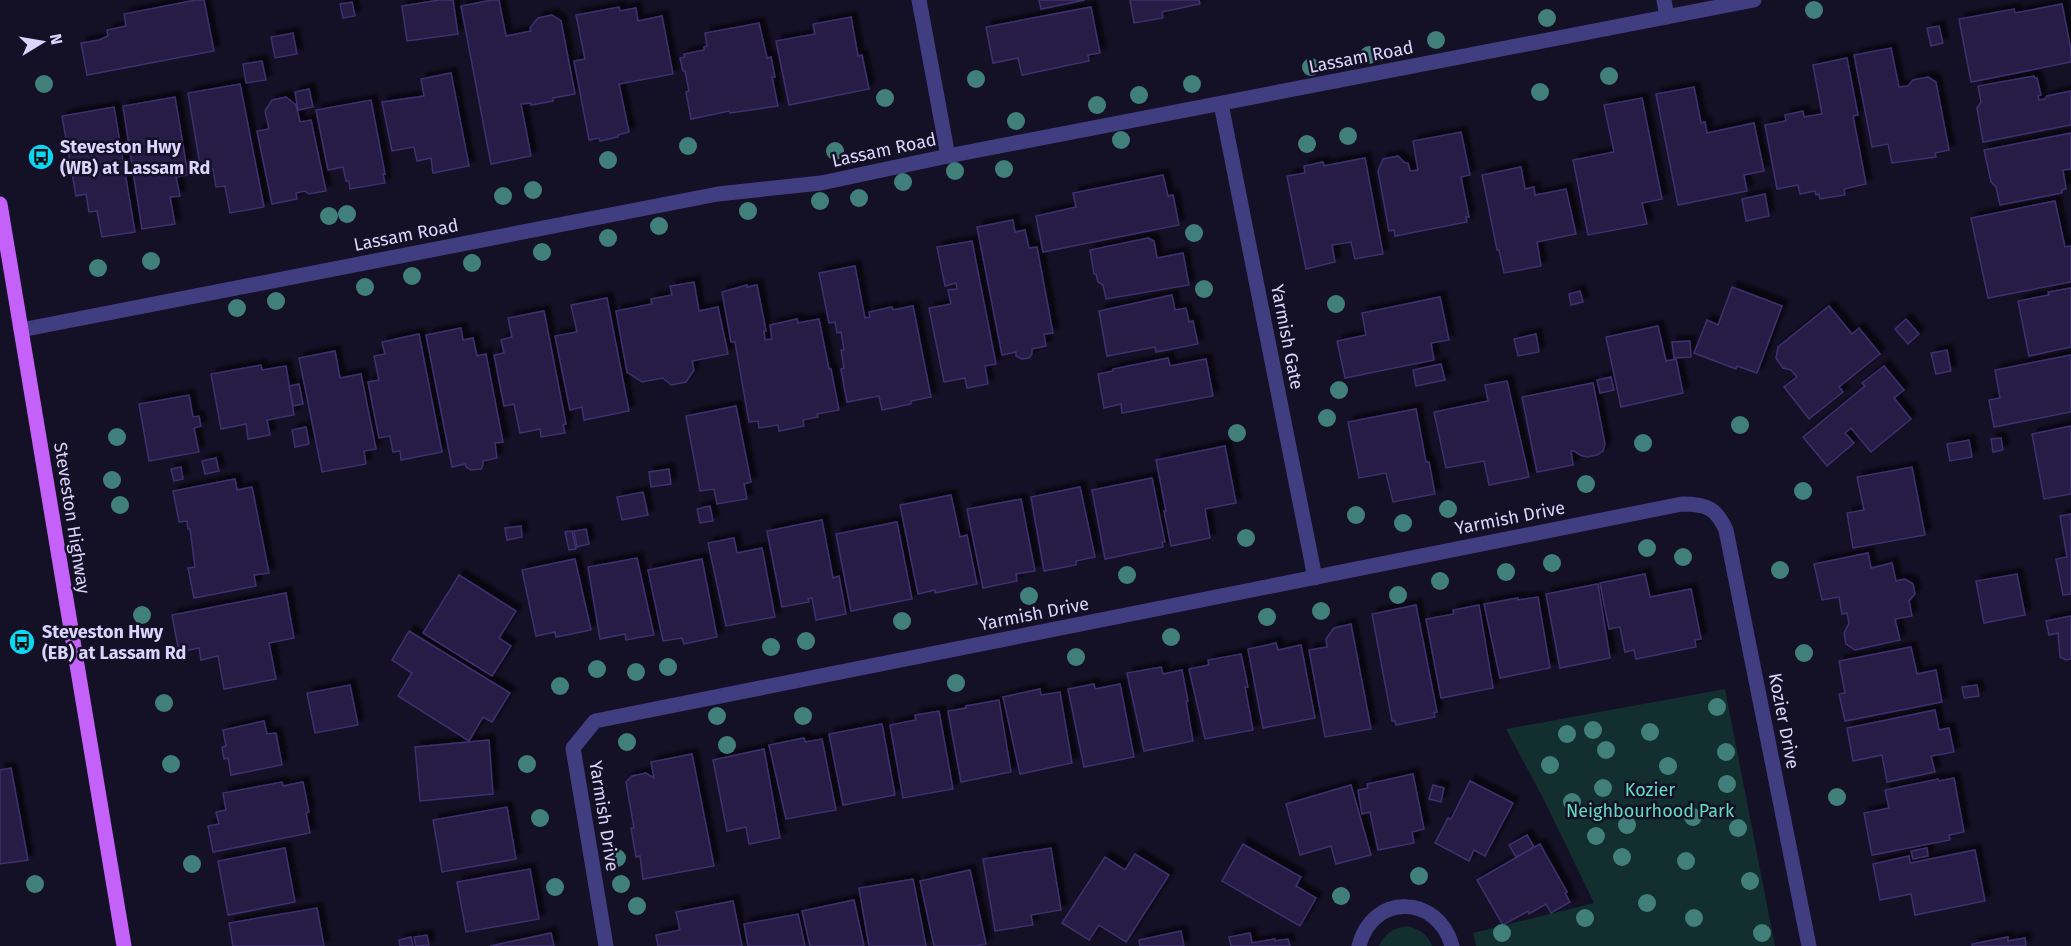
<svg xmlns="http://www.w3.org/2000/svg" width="2071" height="946" viewBox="0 0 2071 946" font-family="'Fira Sans',sans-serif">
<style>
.green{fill:#132e2e}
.building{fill:#261d45;stroke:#3e306f;stroke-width:1.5;filter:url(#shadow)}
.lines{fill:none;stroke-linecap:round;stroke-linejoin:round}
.minor{stroke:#413d81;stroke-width:15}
.major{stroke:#c361f8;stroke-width:15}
.tree{fill:#407f7a}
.labels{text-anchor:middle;stroke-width:5;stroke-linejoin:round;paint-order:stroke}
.street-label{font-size:18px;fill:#dbd5fd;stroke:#141025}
.poi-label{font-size:18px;font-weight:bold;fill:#dbd5fd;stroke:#141025;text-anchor:start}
.park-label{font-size:18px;fill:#64dac0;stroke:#141025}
</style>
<defs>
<filter id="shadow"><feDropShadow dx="5.5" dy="-5.5" stdDeviation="1.5" flood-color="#0009"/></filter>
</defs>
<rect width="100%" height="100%" fill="#141025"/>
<g class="green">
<polygon points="1725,689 1775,946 1476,946 1473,933 1594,903 1543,798 1506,729"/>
<path d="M1407,926c12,3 21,8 25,20h-53c6,-13 14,-18 28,-20z"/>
</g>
<g class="building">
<polygon points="196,0 204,0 214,51 87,75 81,43 99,40 108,36 107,30 126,26 124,14"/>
<polygon points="439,0 453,0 458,34 407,41 402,6"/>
<polygon points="492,0 499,0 506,36 531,31 530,28 538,18 552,15 561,21 575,94 553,98 553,101 531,105 531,103 521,104 531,156 491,164 461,6"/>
<polygon points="1039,0 1085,0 1041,9"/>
<polygon points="1130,0 1199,0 1200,4 1162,12 1163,18 1134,23"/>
<polygon points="352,2 355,16 343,18 340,4"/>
<polygon points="2062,4 2071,50 2071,62 1971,82 1959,19 2014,9 2015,13"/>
<polygon points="619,7 620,11 636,8 638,21 662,16 673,74 619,84 629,132 618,135 618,137 600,141 599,138 589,140 574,61 585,59 576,15"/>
<polygon points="1091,7 1100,53 1088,55 1089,61 1022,75 1018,58 993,63 986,27"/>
<polygon points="851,17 858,56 862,55 869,89 789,105 776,41 815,34 813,24"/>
<polygon points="759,23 767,58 771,57 775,77 772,77 778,106 730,113 729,111 691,119 686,92 689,91 685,71 683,71 680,58 685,57 684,54 704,50 704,47 707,46 705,33"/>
<polygon points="1939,26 1943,43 1931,46 1927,28"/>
<polygon points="293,33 297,54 275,58 271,37"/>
<polygon points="1891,48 1899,87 1908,86 1913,80 1928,77 1936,82 1949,150 1935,153 1936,157 1892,163 1888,144 1872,147 1854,55"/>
<polygon points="1847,58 1858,115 1853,116 1866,184 1844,189 1845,195 1820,199 1819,194 1816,195 1815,191 1800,194 1798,185 1777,189 1765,125 1786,121 1785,115 1803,111 1804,117 1822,114 1813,65"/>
<polygon points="262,61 266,80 246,83 243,64"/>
<polygon points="451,73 469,166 433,173 431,158 417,161 414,147 392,151 382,102 424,96 421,79"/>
<polygon points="2034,76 2035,78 2037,78 2041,95 2038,96 2039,100 2045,99 2047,96 2071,91 2071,125 1983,142 1977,108 1981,102 1978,86"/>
<polygon points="240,84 264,207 230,213 225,186 216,187 213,169 201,171 188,93"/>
<polygon points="1694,87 1701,123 1705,122 1707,133 1754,123 1764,171 1744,175 1747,191 1678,205 1656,94"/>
<polygon points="309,89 313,107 298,110 295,92"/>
<polygon points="175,97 188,175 176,177 180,196 170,197 175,224 142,229 123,106"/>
<polygon points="286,97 296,105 300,122 311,120 326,191 309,194 305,191 296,193 297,199 272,204 257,131 269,129 265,111 272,100"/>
<polygon points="1642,98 1662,199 1642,203 1647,224 1588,235 1573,160 1614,152 1604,105"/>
<polygon points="371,100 385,174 383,174 385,183 350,189 349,181 346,181 343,167 328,170 316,110"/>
<polygon points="114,107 135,232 102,237 97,211 89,212 86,194 76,196 62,116"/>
<polygon points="1461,132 1470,175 1461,177 1469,217 1466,217 1467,222 1395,236 1394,230 1389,231 1378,171 1383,159 1398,156 1405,163 1408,163 1410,171 1418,170 1413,141"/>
<polygon points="2071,133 2071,169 2063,170 2066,189 2062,190 2062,193 2000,205 1996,187 1991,182 1984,150"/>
<polygon points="1365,158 1383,254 1355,259 1351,242 1332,245 1335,262 1306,269 1287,176 1305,173 1304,166 1323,162 1324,166"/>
<polygon points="1521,167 1525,189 1534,187 1535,195 1566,189 1576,234 1537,242 1541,266 1504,273 1499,250 1497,250 1482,175"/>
<polygon points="1163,175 1168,196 1173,195 1179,225 1043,252 1036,216 1076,207 1073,193"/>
<polygon points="1765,194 1769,216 1746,221 1742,199"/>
<polygon points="2055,201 2065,247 2071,246 2071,282 1988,298 1971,218"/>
<polygon points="1013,220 1015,232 1025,230 1029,248 1037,247 1053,333 1044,334 1046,346 1032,349 1032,354 1029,358 1022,359 1016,356 1016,352 1002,355 977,227"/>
<polygon points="1148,238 1154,241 1157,258 1183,253 1189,285 1106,299 1103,285 1098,282 1096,274 1094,274 1090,250"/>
<polygon points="972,241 996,364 985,366 988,384 967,388 965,378 944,382 929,308 951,304 948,290 957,289 956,283 945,286 937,247"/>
<polygon points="855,266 865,318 870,317 869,312 892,307 893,310 913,306 931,397 911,401 911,404 882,410 879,396 847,402 841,369 844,368 841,350 844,350 841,332 837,333 835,322 829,323 819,273"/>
<polygon points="694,282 699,311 718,307 728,354 692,361 694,370 686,382 671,385 663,378 642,382 627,372 616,311 652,304 651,299 672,295 670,286"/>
<polygon points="747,285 747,287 757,285 766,331 764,331 765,340 772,339 770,325 797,319 798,323 819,319 829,369 831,369 839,410 817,414 818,417 803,420 804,426 779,431 778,425 759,428 758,421 749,422 735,342 731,342 722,292"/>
<polygon points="1732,287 1782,306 1757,373 1737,366 1736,369 1694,353 1707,320 1718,325"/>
<polygon points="2071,288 2071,347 2029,356 2018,301 2049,295 2048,292"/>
<polygon points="1580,291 1583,302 1571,305 1569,294"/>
<polygon points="1172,295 1175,310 1186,308 1189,322 1193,321 1198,344 1156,352 1155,347 1107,356 1099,311"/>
<polygon points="1440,297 1449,340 1431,343 1434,360 1345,378 1337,341 1366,335 1362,313"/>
<polygon points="607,298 629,411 584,420 582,407 570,410 555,336 577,332 571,305"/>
<polygon points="1829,306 1852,334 1859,328 1880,354 1839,387 1843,392 1809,419 1784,387 1797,377 1791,370 1783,368 1776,358 1778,347"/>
<polygon points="544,311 566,424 563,425 565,433 541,437 540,429 520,433 514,404 504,406 494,355 504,353 501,340 512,337 508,318"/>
<polygon points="1906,319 1919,334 1908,344 1895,329"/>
<polygon points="1658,326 1666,361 1676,359 1683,393 1621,407 1606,337"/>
<polygon points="461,328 463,340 473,338 477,356 486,354 503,442 495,443 497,458 483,461 483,465 481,469 471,470 466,467 465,464 452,467 426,335"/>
<polygon points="419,334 442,452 401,460 400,451 393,452 390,436 379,438 368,382 379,380 374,356 385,354 382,342"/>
<polygon points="1536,334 1539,352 1518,356 1514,339"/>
<polygon points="1690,341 1691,357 1674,358 1672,342"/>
<polygon points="1947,350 1951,371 1936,374 1931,353"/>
<polygon points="335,351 340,378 361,374 376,449 364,451 366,464 322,472 299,358"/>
<polygon points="2071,355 2071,412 1994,427 1989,400 2000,398 1995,370"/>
<polygon points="1168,358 1170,366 1206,359 1213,396 1122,413 1121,404 1104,408 1098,374 1113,371 1113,369"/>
<polygon points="1441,364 1445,380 1416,386 1413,370"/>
<polygon points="261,365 262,370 286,366 294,415 267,420 270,435 248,439 246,424 221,429 211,374"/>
<polygon points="1884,366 1904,390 1894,398 1911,419 1871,452 1851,428 1845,433 1854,443 1827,466 1803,437 1865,386 1862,383"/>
<polygon points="1611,377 1614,390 1600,393 1597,380"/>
<polygon points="1507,381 1529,477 1489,485 1484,461 1446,468 1434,412 1488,401 1485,385"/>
<polygon points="1593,383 1605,444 1603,451 1597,455 1587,457 1580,455 1574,451 1571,451 1573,465 1537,472 1522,397"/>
<polygon points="299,384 303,404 293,406 289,386"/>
<polygon points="189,395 193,417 199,416 201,426 194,428 199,452 149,461 139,404"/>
<polygon points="736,406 751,482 744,484 747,499 717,504 714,489 700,491 686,416"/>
<polygon points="1416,409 1426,462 1429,462 1435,494 1393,502 1386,473 1359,478 1348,422"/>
<polygon points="2071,426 2071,494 2044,499 2032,434"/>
<polygon points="306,427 309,444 295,447 292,430"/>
<polygon points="2001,438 2003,450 1993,452 1991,439"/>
<polygon points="1969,440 1972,457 1950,461 1947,444"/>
<polygon points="1225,446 1236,503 1205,509 1210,538 1171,546 1164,511 1166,511 1156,460"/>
<polygon points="216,458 219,471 205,474 202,461"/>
<polygon points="181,467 183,479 174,481 171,469"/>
<polygon points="1912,467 1925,535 1853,548 1847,513 1864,510 1857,477"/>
<polygon points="669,469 671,484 651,487 649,472"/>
<polygon points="1152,478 1165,542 1162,542 1163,547 1105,559 1092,490"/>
<polygon points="235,479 237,490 252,487 269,573 254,575 256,586 194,598 188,568 195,567 190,529 188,529 187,521 179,522 173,491"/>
<polygon points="1080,487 1095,557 1076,561 1076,565 1044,571 1031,497"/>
<polygon points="643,492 648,515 622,520 617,497"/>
<polygon points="951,495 960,537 967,535 977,584 935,593 935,590 918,594 900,505"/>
<polygon points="1021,499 1035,571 1016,574 1017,581 983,588 967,509"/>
<polygon points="710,506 713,521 700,523 697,509"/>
<polygon points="2071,514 2071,594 2063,595 2056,559 2067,557 2060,516"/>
<polygon points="822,520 833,578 839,576 846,614 816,620 812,598 808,599 809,602 782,607 767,531"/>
<polygon points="897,522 912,599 851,611 836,534"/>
<polygon points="521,526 522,537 507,540 505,528"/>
<polygon points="586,529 589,544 577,547 574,531"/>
<polygon points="572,531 576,549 569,550 565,532"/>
<polygon points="734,538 737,553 762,548 775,617 726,626 708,543"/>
<polygon points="1868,553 1871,568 1892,563 1896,581 1905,579 1913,584 1915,594 1909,601 1912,616 1895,619 1900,640 1855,650 1846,644 1844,633 1849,623 1847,613 1842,614 1839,597 1822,600 1814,564"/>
<polygon points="637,558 654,635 626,640 625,634 600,639 588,567"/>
<polygon points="575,559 591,630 556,637 555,632 536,636 522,570"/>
<polygon points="702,559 717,637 684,644 682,638 663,641 648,570"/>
<polygon points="1645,574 1650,597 1691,589 1701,639 1695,640 1696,647 1636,659 1634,650 1625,652 1620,627 1609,629 1600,583"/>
<polygon points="2017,574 2025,615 1984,623 1976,581"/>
<polygon points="459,575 516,611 499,638 511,646 492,676 423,633"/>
<polygon points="1598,584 1610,658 1560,668 1546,594"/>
<polygon points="286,593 294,638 269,643 276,679 224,689 218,656 201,660 199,648 179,652 172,615"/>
<polygon points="1538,597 1550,668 1500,678 1484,604 1518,598 1518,600"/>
<polygon points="1416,605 1437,712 1434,713 1435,717 1396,725 1395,721 1392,721 1372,614"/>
<polygon points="1479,605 1493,688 1441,698 1426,619 1454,614 1453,610"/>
<polygon points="2071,616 2071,659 2066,660 2060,657 2058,633 2049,635 2046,621"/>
<polygon points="1351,624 1371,729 1325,737 1309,650 1327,647 1326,639 1334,628"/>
<polygon points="409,631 510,693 492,722 483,717 469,741 398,696 412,673 392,660"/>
<polygon points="1276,643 1278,650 1301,645 1315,718 1263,728 1248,649"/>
<polygon points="1911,647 1917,674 1936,670 1942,702 1845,721 1839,694 1845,693 1839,661"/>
<polygon points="1241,654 1248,687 1245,687 1253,730 1205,739 1189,669 1209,665 1208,660"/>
<polygon points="1161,667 1163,674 1182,670 1188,701 1186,701 1193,741 1144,751 1127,673"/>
<polygon points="1094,684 1095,689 1120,684 1134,757 1084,767 1068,689"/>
<polygon points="350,685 358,725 315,733 307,693"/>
<polygon points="1977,685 1979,696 1964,698 1962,687"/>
<polygon points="1040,689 1041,695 1060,692 1072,763 1020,774 1003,697"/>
<polygon points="999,700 1011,772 961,782 948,711 966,708 966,706"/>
<polygon points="1935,710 1939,730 1949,728 1954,752 1931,756 1935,772 1887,782 1882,755 1853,761 1847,728"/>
<polygon points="939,711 953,789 903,798 890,725 916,720 915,715"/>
<polygon points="264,721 267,734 276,733 282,765 231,775 228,758 224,759 222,747 226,746 223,730"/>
<polygon points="882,724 895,795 843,805 829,734"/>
<polygon points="804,738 805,742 822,739 836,810 786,819 769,745"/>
<polygon points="489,740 493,794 420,801 415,747"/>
<polygon points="764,749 780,838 749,844 746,827 727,831 713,760"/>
<polygon points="692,754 714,866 643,879 640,856 636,857 631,828 634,828 626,782 632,776 646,773 654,778 651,762"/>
<polygon points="11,768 28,860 0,864 0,770"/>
<polygon points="1413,774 1424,829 1412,832 1414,843 1378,850 1370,812 1362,814 1358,790 1368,788 1367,784"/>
<polygon points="1954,778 1964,832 1949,835 1950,840 1872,855 1864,813 1889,808 1885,790 1938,779 1939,781"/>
<polygon points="1470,781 1513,803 1485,856 1474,850 1469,861 1435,843 1448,818 1451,819"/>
<polygon points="282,782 283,786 303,782 309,812 306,813 310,833 213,852 208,826 219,824 216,812 226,810 223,793"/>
<polygon points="1351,785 1371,855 1336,864 1331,846 1300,855 1286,804"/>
<polygon points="1433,785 1444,788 1441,802 1429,799"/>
<polygon points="507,807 516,859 442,872 433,820"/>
<polygon points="1527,835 1534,847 1516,857 1509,845"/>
<polygon points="1243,844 1301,877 1296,886 1316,898 1300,926 1222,881"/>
<polygon points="1540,844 1567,892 1565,893 1570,902 1551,913 1546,904 1529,914 1528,911 1503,925 1477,880"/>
<polygon points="285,848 295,902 228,915 218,861"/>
<polygon points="1051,848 1061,910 1031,915 1033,925 995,931 983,859"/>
<polygon points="1927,848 1928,856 1913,859 1911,851"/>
<polygon points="1975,850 1985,901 1915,915 1911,894 1880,900 1873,864 1909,856 1910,863"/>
<polygon points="1135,854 1169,875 1126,942 1099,925 1089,940 1062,923 1105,857 1125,870"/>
<polygon points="530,869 539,919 466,932 457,882"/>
<polygon points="970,870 986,944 976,946 934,946 920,881"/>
<polygon points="913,879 926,946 869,946 859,888"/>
<polygon points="854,900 864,946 810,946 802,911"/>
<polygon points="733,901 742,946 658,946 656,935 680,930 676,912"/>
<polygon points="317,908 324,946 233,946 229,923"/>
<polygon points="798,914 805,946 748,946 744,924"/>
<polygon points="1181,931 1184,946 1140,946 1139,940"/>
<polygon points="551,933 554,946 490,946"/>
<polygon points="1250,933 1252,943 1275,939 1275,941 1288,939 1290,946 1231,946 1229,937"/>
<polygon points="427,935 429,945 416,946 414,937"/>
<polygon points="411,937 413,946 400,946 399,940"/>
<polygon points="2008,937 2008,941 2025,938 2026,946 1972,946 1972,944"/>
</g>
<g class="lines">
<g class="minor">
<polyline points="919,0 948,156"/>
<polyline points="1664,0 1667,17"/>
<polyline points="1221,104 1315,578"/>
<polyline points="21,330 718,194 821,183 948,156 1754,0"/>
<path d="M606,946l-33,-198 22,-27 1087,-217c25,0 34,4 44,26l83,416"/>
<path d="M1359,946c13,-53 79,-52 93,0"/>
</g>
<polyline class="major" points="0,204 124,946"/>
</g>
<g class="tree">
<circle cx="1814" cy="10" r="9"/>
<circle cx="1547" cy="18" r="9"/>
<circle cx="1436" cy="40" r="9"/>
<circle cx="1369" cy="55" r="9"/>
<circle cx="1311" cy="67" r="9"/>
<circle cx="1609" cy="76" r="9"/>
<circle cx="976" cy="79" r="9"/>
<circle cx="44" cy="84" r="9"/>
<circle cx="1192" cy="84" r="9"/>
<circle cx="1540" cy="92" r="9"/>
<circle cx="1139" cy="95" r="9"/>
<circle cx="885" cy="98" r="9"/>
<circle cx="1097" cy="105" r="9"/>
<circle cx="1016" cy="121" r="9"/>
<circle cx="1348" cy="136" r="9"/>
<circle cx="1121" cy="140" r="9"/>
<circle cx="1307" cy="144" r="9"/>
<circle cx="688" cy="146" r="9"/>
<circle cx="835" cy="151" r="9"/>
<circle cx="608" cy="160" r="9"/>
<circle cx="1004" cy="169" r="9"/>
<circle cx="955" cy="171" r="9"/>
<circle cx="903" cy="182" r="9"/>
<circle cx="533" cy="190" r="9"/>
<circle cx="503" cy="196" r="9"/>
<circle cx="859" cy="198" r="9"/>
<circle cx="820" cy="201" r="9"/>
<circle cx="748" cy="211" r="9"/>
<circle cx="347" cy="214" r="9"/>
<circle cx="329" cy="216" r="9"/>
<circle cx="659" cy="226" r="9"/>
<circle cx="1194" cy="233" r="9"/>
<circle cx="608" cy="238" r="9"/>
<circle cx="542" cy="252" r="9"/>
<circle cx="151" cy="261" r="9"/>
<circle cx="472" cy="263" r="9"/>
<circle cx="98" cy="268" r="9"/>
<circle cx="412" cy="276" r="9"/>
<circle cx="365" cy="287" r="9"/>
<circle cx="1204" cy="289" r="9"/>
<circle cx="276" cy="301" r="9"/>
<circle cx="1336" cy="304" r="9"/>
<circle cx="237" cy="308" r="9"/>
<circle cx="1339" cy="390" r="9"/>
<circle cx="1327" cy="418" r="9"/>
<circle cx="1740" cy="425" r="9"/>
<circle cx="1237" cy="433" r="9"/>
<circle cx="117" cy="437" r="9"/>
<circle cx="1643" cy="443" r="9"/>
<circle cx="112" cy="480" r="9"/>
<circle cx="1586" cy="484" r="9"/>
<circle cx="1803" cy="491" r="9"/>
<circle cx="120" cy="505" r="9"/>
<circle cx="1448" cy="509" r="9"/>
<circle cx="1356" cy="515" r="9"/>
<circle cx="1403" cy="523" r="9"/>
<circle cx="1246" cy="538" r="9"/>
<circle cx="1647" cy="548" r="9"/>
<circle cx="1683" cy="557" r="9"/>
<circle cx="1552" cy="563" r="9"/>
<circle cx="1780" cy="570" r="9"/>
<circle cx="1506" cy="572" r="9"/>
<circle cx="1127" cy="575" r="9"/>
<circle cx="1440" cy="581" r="9"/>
<circle cx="1398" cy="595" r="9"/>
<circle cx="1029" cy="596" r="9"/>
<circle cx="1321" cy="611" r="9"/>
<circle cx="142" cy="615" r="9"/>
<circle cx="1267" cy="617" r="9"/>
<circle cx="902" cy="621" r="9"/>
<circle cx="1171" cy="637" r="9"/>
<circle cx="806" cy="641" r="9"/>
<circle cx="771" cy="647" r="9"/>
<circle cx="1804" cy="653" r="9"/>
<circle cx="1076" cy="657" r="9"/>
<circle cx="668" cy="667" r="9"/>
<circle cx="597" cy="669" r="9"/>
<circle cx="636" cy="672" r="9"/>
<circle cx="956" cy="683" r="9"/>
<circle cx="560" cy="686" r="9"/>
<circle cx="164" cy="703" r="9"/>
<circle cx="1717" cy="707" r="9"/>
<circle cx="717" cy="716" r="9"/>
<circle cx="803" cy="716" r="9"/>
<circle cx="1593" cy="730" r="9"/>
<circle cx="1650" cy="732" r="9"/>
<circle cx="1567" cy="734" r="9"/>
<circle cx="627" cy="742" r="9"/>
<circle cx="727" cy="745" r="9"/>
<circle cx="1606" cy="750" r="9"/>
<circle cx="1726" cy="752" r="9"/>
<circle cx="171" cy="764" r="9"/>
<circle cx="527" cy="764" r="9"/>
<circle cx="1550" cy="765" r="9"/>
<circle cx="1668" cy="766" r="9"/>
<circle cx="1727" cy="784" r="9"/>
<circle cx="1603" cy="788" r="9"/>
<circle cx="1837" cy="797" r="9"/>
<circle cx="1572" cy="802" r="9"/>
<circle cx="1693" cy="817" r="9"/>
<circle cx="540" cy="818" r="9"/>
<circle cx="1627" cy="825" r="9"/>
<circle cx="1738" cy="828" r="9"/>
<circle cx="1596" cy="836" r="9"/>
<circle cx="1622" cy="857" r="9"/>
<circle cx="617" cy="858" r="9"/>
<circle cx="1686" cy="861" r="9"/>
<circle cx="192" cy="864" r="9"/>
<circle cx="1419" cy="876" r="9"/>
<circle cx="1750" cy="881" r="9"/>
<circle cx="35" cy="884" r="9"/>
<circle cx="621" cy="884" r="9"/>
<circle cx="555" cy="887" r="9"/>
<circle cx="1341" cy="896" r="9"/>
<circle cx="1647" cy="903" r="9"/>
<circle cx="637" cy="906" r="9"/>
<circle cx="1585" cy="918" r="9"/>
<circle cx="1694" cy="918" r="9"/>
<circle cx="1502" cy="933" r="9"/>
<circle cx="1762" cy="933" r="9"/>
</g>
<defs>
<g id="bus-disc" transform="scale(1.35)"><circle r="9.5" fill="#0bd6f3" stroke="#141025"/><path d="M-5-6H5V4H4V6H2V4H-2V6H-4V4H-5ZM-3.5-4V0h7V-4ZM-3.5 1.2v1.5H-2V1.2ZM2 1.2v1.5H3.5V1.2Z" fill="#111"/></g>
</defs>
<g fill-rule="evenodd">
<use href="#bus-disc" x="41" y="157"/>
<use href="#bus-disc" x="22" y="642"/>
</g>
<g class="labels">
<g class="street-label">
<text transform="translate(1361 57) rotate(-11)" y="6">Lassam Road</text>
<text transform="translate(884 150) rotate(-12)" y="6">Lassam Road</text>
<text transform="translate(406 235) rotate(-11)" y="6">Lassam Road</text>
<text transform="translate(1287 337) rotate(79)" y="6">Yarmish Gate</text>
<text transform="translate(72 518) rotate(81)" y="6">Steveston Highway</text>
<text transform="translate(1510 518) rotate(-11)" y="6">Yarmish Drive</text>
<text transform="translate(1034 614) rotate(-11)" y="6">Yarmish Drive</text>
<text transform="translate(1784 721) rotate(79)" y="6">Kozier Drive</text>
<text transform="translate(604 816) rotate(81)" y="6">Yarmish Drive</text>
</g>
<g class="poi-label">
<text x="60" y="153">Steveston Hwy<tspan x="60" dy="21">(WB) at Lassam Rd</tspan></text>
<text x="42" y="638">Steveston Hwy<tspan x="42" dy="21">(EB) at Lassam Rd</tspan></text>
</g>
<g class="park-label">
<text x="1650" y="796">Kozier<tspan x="1650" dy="21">Neighbourhood Park</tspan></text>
</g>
</g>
<g transform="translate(42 42) rotate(79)" stroke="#141025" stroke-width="4.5" paint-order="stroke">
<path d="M0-4.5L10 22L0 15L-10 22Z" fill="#dbd5fd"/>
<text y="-9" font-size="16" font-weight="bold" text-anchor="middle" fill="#dbd5fd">N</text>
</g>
</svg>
